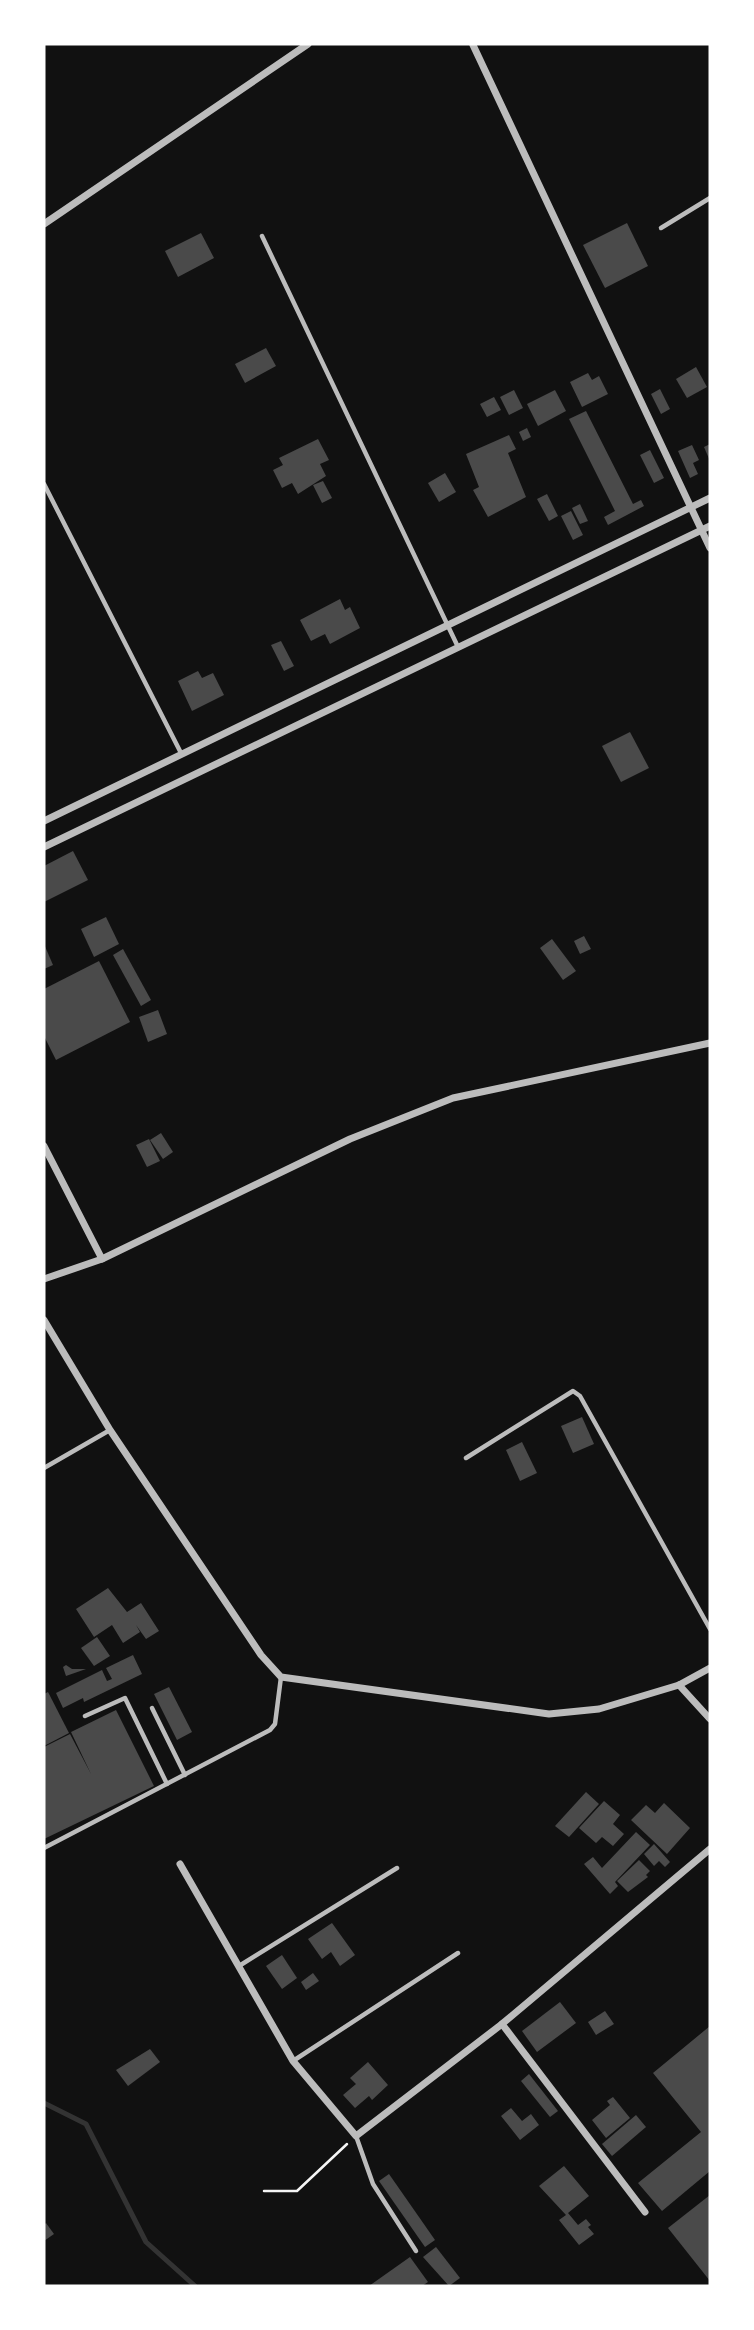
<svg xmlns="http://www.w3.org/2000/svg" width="754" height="2330" viewBox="0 0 754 2330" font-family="Arial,sans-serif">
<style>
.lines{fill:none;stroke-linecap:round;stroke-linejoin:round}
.stream{stroke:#333;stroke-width:5}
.building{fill:#4a4a4a}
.path{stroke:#f5f5f5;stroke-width:2.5}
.service{stroke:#bcbcbc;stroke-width:4.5}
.minor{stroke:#bcbcbc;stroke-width:7}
</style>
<rect width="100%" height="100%" fill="#111"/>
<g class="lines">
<polyline class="stream" points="44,2103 86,2124 146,2242 195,2286"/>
</g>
<g class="building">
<polygon points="627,223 648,266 605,288 583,245"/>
<polygon points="201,233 214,258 178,277 165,251"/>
<polygon points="266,348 276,366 245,383 235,364"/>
<polygon points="696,367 707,387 687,398 676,379"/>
<polygon points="588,373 592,380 599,376 608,394 582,407 570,382"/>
<polygon points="660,389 670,409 661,414 651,394"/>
<polygon points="514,390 523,408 509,415 500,397"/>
<polygon points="555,390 566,411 538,426 527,404"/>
<polygon points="494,397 501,410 487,417 480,404"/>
<polygon points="586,411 633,504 641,500 644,506 608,525 604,517 615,511 569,419"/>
<polygon points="527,428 531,437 523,441 519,432"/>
<polygon points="509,435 516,449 508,453 526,497 488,517 473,490 479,487 466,454"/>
<polygon points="318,439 329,460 320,464 326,476 298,494 292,483 282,488 273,470 283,465 279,458"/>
<polygon points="710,444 710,461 704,447"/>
<polygon points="692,445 699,460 693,463 698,474 690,478 678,451"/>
<polygon points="650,450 664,478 654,483 640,455"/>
<polygon points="445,473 456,492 439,502 428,483"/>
<polygon points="323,481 332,498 322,503 313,485"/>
<polygon points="547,494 558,516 549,521 537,499"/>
<polygon points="580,504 588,521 580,524 572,508"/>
<polygon points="571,511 583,535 573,540 561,516"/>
<polygon points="340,599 345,610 350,607 360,628 330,644 325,634 311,641 300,620"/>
<polygon points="281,641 294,666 284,671 271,645"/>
<polygon points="198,671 202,678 213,673 224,695 192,711 178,681"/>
<polygon points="630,732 649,768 621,782 602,746"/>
<polygon points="73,851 88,880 44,902 44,866"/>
<polygon points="106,917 119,944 94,957 81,929"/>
<polygon points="584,936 591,949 580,954 574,941"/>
<polygon points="552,939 576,971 563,980 540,948"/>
<polygon points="44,944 53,965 44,969"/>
<polygon points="123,949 151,1000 141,1006 113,955"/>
<polygon points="99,961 130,1022 56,1060 44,1036 44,989"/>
<polygon points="158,1010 167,1034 148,1042 139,1017"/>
<polygon points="161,1133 173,1152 163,1159 150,1140"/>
<polygon points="149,1139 160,1161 147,1167 136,1145"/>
<polygon points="582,1417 594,1444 573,1453 561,1426"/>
<polygon points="522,1442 537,1473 520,1481 506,1450"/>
<polygon points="108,1588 127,1612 141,1603 159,1631 146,1639 136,1625 140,1632 123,1643 112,1625 94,1637 76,1609"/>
<polygon points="97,1637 110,1656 94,1666 81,1648"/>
<polygon points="133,1655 142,1674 84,1702 83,1698 63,1708 56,1693 102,1670 107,1681 112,1679 106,1668"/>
<polygon points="66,1665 72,1669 86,1669 66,1676 63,1667"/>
<polygon points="169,1687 192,1732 177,1740 154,1694"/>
<polygon points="48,1692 69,1733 44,1746 44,1694"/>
<polygon points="116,1710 154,1786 44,1839 44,1747 70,1734 91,1774 71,1732"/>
<polygon points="586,1792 599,1804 569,1837 555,1826"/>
<polygon points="604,1801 620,1815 613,1824 624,1834 613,1846 602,1837 596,1843 579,1828"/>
<polygon points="664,1803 690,1828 667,1854 631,1820 646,1805 655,1813"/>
<polygon points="636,1832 650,1845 615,1882 618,1886 610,1894 584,1864 593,1857 602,1868"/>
<polygon points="654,1844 670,1862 665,1867 659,1861 654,1866 644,1854"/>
<polygon points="639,1860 650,1871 646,1875 648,1877 628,1892 617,1881"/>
<polygon points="332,1923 355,1955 340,1966 331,1952 322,1959 308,1939"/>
<polygon points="282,1955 297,1978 282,1989 266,1966"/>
<polygon points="313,1973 319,1981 306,1990 301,1982"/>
<polygon points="560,2002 576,2023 537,2052 522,2031"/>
<polygon points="605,2011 614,2024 596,2035 588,2022"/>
<polygon points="710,2026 710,2171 662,2211 638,2183 701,2132 653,2073"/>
<polygon points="150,2049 160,2062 128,2086 116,2070"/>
<polygon points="368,2062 388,2085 372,2100 369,2096 355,2108 343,2095 356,2084 350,2078"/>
<polygon points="529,2074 558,2111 550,2117 521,2081"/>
<polygon points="613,2097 630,2118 606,2138 592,2120 610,2105 607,2101"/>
<polygon points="511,2108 522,2121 531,2114 539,2125 520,2140 501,2116"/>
<polygon points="636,2115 646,2127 612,2156 602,2144"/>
<polygon points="564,2166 589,2196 568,2213 578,2225 586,2219 591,2225 588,2227 594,2234 579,2245 559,2220 566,2215 539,2186"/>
<polygon points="389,2174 435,2240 425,2247 379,2181"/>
<polygon points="710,2195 710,2281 668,2228"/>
<polygon points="46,2223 54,2234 44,2241 44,2225"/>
<polygon points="436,2247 460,2278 449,2286 423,2257"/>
<polygon points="410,2257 428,2282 422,2286 369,2286"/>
</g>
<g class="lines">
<polyline class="path" points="264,2191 297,2191 347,2144"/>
<g class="service">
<polyline points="661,228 710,198"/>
<polyline points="262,236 458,647"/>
<polyline points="44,484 181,753"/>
<polyline points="466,1458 573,1391 580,1396 710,1629"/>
<polyline points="44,1468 110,1430"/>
<polyline points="152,1708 185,1775"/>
<polyline points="85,1716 125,1698 167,1784"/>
<polyline points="44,1848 270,1730 275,1724 281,1677"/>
<polyline points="239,1966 397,1868"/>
<polyline points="293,2061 458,1953"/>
<polyline points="356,2136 373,2184 416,2251"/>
</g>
<g class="minor">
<polyline points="473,45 710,548"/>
<polyline points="44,224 308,44"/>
<polyline points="44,821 710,498"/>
<polyline points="44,847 710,526"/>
<polyline points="44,1146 102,1259"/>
<polyline points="44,1279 102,1259 350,1139 453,1098 710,1043"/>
<polyline points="44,1320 110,1430 261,1655 281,1677 549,1714 599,1709 679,1685 710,1668"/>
<polyline points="679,1685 710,1719"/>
<polyline points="180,1864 293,2061 356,2136 502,2024"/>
<polyline points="645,2212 502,2024 710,1849"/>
</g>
</g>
<rect width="754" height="2330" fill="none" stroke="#ffffff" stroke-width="91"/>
</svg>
